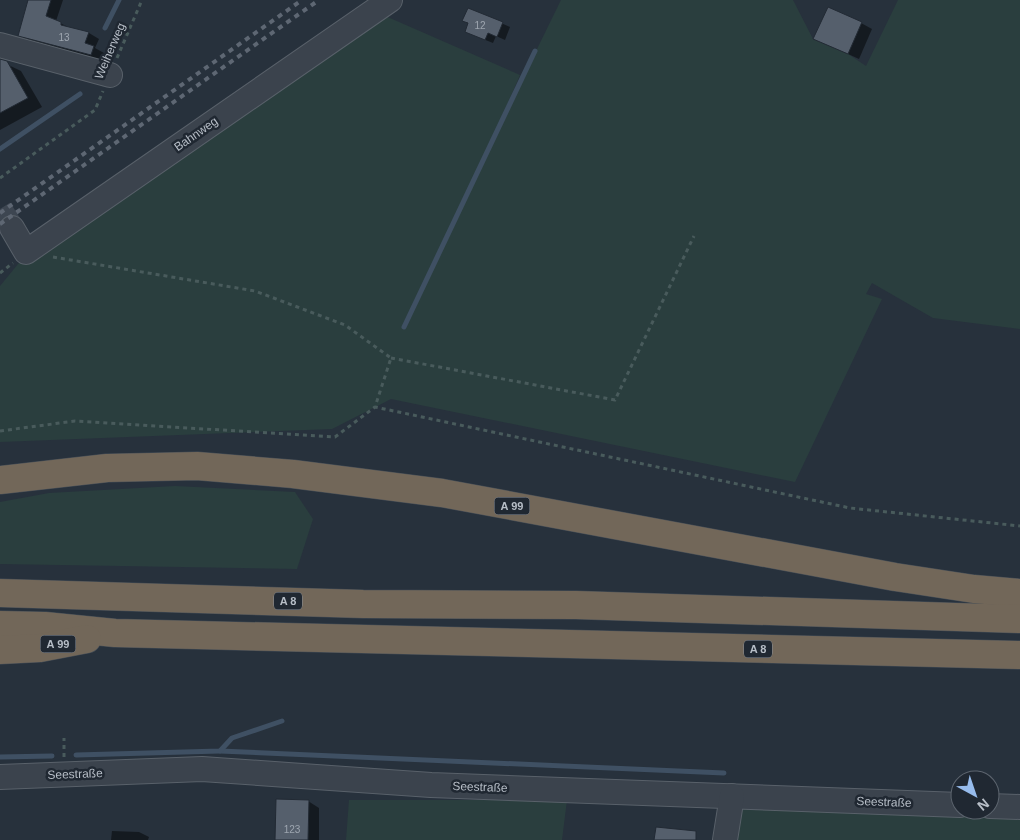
<svg xmlns="http://www.w3.org/2000/svg" width="1020" height="840" viewBox="0 0 1020 840" font-family="Arial,sans-serif">
<style>
.green{fill:#2a3e3e}
.shadow{fill:#0007}
.lines{fill:none;stroke-linecap:round;stroke-linejoin:round}
.stream{stroke:#3f5063;stroke-width:5}
.building{fill:#555f6c;stroke:#222a34}
.minor-tunnel{stroke:#3d4651;stroke-width:24;stroke-dasharray:24 12;stroke-linecap:butt}
.minor-casing{stroke:#59616a;stroke-width:26}
.highway-casing{stroke:#464e57;stroke-width:29}
.path{stroke:#495b5c;stroke-width:3;stroke-dasharray:4 4;stroke-linecap:butt}
.minor{stroke:#3b434d;stroke-width:24}
.highway{stroke:#726759;stroke-width:28}
.rail{stroke:#5e6773;stroke-width:4;stroke-dasharray:5 5;stroke-linecap:butt}
.labels{text-anchor:middle;stroke-width:5;stroke-linejoin:round;paint-order:stroke}
.number-label{font-size:10px;fill:#9ea6b0}
.shield{fill:#202832;stroke:#8a919a;stroke-width:1}
.shield-label{font-size:11px;font-weight:bold;fill:#b7bec7}
.street-label{font-size:12px;fill:#b7bec7;stroke:#202832}
</style>
<rect width="100%" height="100%" fill="#27313c"/>
<g class="green">
<polygon points="561,0 793,0 813,39 848,54 866,66 898,0 1020,0 1020,329 933,318 872,283 866,294 882,299 795,482 391,399 332,429 0,442 0,286 18,264 383,15 520,75 490,145"/>
<polygon points="175,486 295,492 313,519 297,569 0,564 0,502 49,493"/>
<polygon points="349,800 567,800 562,840 346,840"/>
<polygon points="734,808 1020,815 1020,840 728,840"/>
</g>
<g class="shadow">
<polygon points="28,0 63,0 56,21 72,29 89,33 99,39 95,48 104,53 101,60 30,41 20,35"/>
<polygon points="469,9 510,27 505,40 496,36 493,43 473,35 469,24 464,21"/>
<polygon points="861,23 872,29 859,59 815,39"/>
<polygon points="0,61 21,71 42,107 0,130"/>
<polygon points="308,801 319,808 319,840 276,840"/>
<polygon points="112,831 139,832 149,837 148,840 111,840"/>
</g>
<g class="lines">
<g class="stream">
<polyline points="105,28 119,0"/>
<polyline points="0,149 80,94"/>
<polyline points="404,327 535,51"/>
<polyline points="220,751 724,773"/>
<polyline points="76,755 220,751 232,738 282,721"/>
<polyline points="0,757 52,756"/>
</g>
</g>
<g class="building">
<polygon points="28,0 51,0 46,16 61,22 61,25 89,32 85,43 94,46 91,55 18,36"/>
<polygon points="828,7 862,22 848,54 813,39"/>
<polygon points="468,8 503,22 497,37 488,33 485,40 465,32 468,23 462,21"/>
<polygon points="0,59 7,61 28,98 0,113"/>
<polygon points="276,799 309,800 308,840 275,840"/>
<polygon points="656,827 696,831 696,840 654,840"/>
</g>
<g class="lines">
<polyline class="minor-tunnel" points="0,209 12,228"/>
<g class="minor-casing">
<g id="minor">
<polyline points="0,45 110,75"/>
<polyline points="12,228 26,252 390,0"/>
<polyline points="0,777 202,769 431,785 960,805"/>
<polyline points="990,806 1020,807"/>
<polyline points="725,840 732,796"/>
</g>
</g>
<g class="highway-casing">
<g id="highway">
<polyline points="0,480 107,468 197,466 293,474 442,493 895,577 974,589 1020,593"/>
<polyline points="0,593 363,604 576,605 1020,619"/>
<polyline points="0,625 45,626 115,633 1020,655"/>
<polyline points="0,650 40,648 87,639"/>
</g>
</g>
<g class="path">
<polyline points="117,58 142,0"/>
<polyline points="0,178 95,110 103,91"/>
<polyline points="53,257 255,291 345,325 391,358 375,407 850,508 1020,526"/>
<polyline points="0,273 13,263"/>
<polyline points="391,358 615,400 694,236"/>
<polyline points="0,431 75,421 335,437 375,407"/>
<polyline points="64,757 64,738"/>
</g>
<use href="#minor" class="minor"/>
<use href="#highway" class="highway"/>
<g class="rail">
<polyline points="0,213 302,0"/>
<polyline points="0,224 319,0"/>
</g>
</g>
<g class="labels">
<g class="number-label">
<text x="480" y="29">12</text>
<text x="64" y="41">13</text>
<text x="292" y="833">123</text>
</g>
<g class="shield">
<rect x="494.5" y="497.5" width="35" height="17" rx="4"/>
<rect x="274" y="592.5" width="28" height="17" rx="4"/>
<rect x="40.5" y="635.5" width="35" height="17" rx="4"/>
<rect x="744" y="640.5" width="28" height="17" rx="4"/>
</g>
<g class="shield-label">
<text x="512" y="510">A 99</text>
<text x="288" y="605">A 8</text>
<text x="58" y="648">A 99</text>
<text x="758" y="653">A 8</text>
</g>
<g class="street-label">
<text transform="translate(110 51) rotate(-67)" y="4">Weiherweg</text>
<text transform="translate(196 134) rotate(-35)" y="4">Bahnweg</text>
<text transform="translate(75 774) rotate(-2)" y="4">Seestraße</text>
<text transform="translate(480 787) rotate(2)" y="4">Seestraße</text>
<text transform="translate(884 802) rotate(2)" y="4">Seestraße</text>
</g>
</g>
<g transform="translate(975 795) rotate(140)"><circle r="24" fill="#202832" stroke="#5c646e"/>
<path d="M0-4L9 19L0 12L-9 19Z" fill="#97bcec"/>
<text y="-8" font-size="14" font-weight="bold" text-anchor="middle" fill="#b7bec7">N</text>
</g>
</svg>
